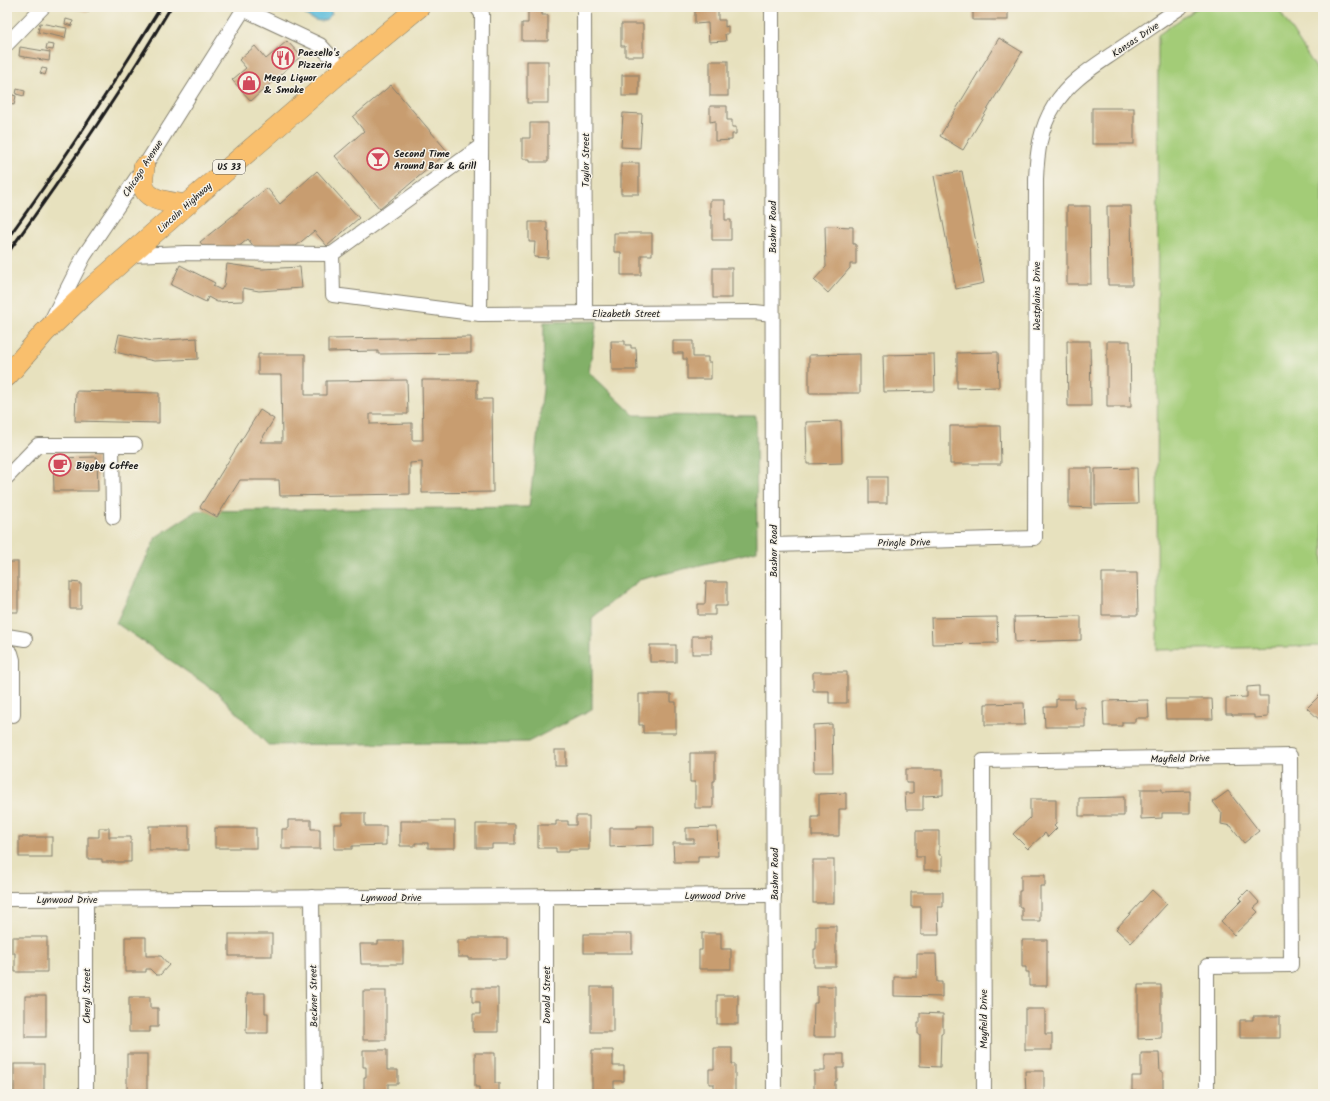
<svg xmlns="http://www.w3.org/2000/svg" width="1330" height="1101" viewBox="0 0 1330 1101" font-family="Kalam,sans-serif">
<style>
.green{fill:#a3cc77;stroke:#60744a}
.forest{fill:#82b068;stroke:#4f6642}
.water{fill:#5dbddb;stroke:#3c6c7c}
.building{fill:#c89d6f}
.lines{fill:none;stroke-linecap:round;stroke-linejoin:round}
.minor-casing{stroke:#827e6d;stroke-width:16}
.highway-casing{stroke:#827e6d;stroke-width:22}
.minor{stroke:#fff;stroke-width:14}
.highway{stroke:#f9bf6d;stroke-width:21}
.rail{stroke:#1c1c1c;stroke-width:3}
.labels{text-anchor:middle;stroke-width:3;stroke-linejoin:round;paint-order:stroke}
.shield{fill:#f7f3e8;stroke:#5e5c59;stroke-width:1}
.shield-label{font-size:9px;font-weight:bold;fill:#1c1c1c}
.street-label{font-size:10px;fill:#1c1c1c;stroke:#f7f3e8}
.poi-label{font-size:10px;font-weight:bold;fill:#1c1c1c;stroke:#f7f3e8;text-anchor:start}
</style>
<rect width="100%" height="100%" fill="#f7f3e8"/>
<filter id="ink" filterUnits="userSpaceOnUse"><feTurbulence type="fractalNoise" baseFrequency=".025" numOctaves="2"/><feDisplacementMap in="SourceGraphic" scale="8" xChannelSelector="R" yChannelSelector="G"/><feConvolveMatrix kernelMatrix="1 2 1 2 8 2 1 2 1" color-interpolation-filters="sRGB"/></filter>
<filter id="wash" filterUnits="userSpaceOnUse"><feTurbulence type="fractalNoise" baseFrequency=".012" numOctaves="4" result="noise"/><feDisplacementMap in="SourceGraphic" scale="16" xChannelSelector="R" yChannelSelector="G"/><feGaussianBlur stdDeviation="0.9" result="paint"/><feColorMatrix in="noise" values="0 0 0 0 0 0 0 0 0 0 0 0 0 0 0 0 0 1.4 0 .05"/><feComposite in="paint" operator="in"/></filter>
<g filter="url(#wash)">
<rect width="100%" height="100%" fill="#e7e1be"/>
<polygon class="green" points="1198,7 1277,7 1323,79 1323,646 1157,650 1158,35"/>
<polygon class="forest" points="597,321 589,372 634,415 756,416 757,551 639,580 592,618 592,709 528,742 268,745 218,693 116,623 156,537 196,511 529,507 543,389 544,322"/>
<path class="water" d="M297,7h32l3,7c-2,1 -5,5 -7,6 -10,4 -23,-7 -28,-13z"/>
<g id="blocks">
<g class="building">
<polygon points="70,7 89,7 88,12"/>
<polygon points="525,7 542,7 542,15 548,15 548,41 522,41 522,23 528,23 528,10 525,10"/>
<polygon points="695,7 718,7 718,20 725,20 725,27 728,26 728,34 725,34 726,41 709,42 708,23 695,24"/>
<rect x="973" y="7" width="35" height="13"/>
<polygon points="66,19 73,21 72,26 65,24"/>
<polygon points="40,23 67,28 65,38 38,32"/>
<polygon points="621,24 643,24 643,56 625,56 625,46 621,46"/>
<polygon points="999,38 1022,52 963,150 940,136"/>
<polygon points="287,41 301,56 251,101 232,80 246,68 239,60 255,46 266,59"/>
<polygon points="47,44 54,45 53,50 46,49"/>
<polygon points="20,47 50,52 49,61 19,56"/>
<rect x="527" y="61" width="21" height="42"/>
<rect x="710" y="61" width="18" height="35"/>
<polygon points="42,68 47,69 45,75 40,73"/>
<rect x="622" y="75" width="17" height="21"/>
<polygon points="391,85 448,152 380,209 335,156 364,131 353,117"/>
<polygon points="17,89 25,91 24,96 16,94"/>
<polygon points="7,93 16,96 14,105 7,103"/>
<polygon points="710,106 727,106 727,120 732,120 732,127 736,127 736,134 732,134 732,140 715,141 715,121 710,122"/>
<rect x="1092" y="108" width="42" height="36"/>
<polygon points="623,113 642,114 640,148 621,147"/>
<polygon points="530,123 548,123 548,162 530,162 530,159 522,159 522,138 530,138"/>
<rect x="621" y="163" width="18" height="31"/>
<polygon points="317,171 359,218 327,246 314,231 296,246 254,247 248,239 237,248 205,248 200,242 267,188 280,204"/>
<polygon points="962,171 984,283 956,289 934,176"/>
<polygon points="710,200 725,200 725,220 731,220 731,240 712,240 712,216 710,216"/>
<polygon points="1067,206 1090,206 1091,284 1067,284"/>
<polygon points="1107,206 1131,206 1132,285 1108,285"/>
<polygon points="529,222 547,222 547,231 549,231 548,258 534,257 535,242 529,242"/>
<polygon points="825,226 853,227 853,244 856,244 856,264 850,264 850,268 828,293 814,280 826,267"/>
<polygon points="614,233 652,233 652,255 641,255 641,275 621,275 621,252 614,252"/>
<polygon points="227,264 262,269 300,267 302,288 259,291 243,288 243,301 217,302 208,297 206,302 171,285 180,265 215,283 213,286 221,290 224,285"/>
<rect x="713" y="268" width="19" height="30"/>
<polygon points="119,334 152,341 197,338 198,359 154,361 115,352"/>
<polygon points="471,337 471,353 378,354 378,351 328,352 328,339"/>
<polygon points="611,341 625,341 625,345 631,345 631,348 636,348 637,370 612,370"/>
<polygon points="673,341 693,341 693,357 708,357 708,362 711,362 711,379 687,379 687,359 683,359 683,353 673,353"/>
<polygon points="1067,341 1090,341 1091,406 1068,406"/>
<polygon points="1107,341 1130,341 1131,407 1107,407"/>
<polygon points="998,352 999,387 957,388 957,353"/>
<polygon points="258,354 305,354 305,395 326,395 326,381 407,380 408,414 370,414 370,424 412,423 412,440 423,440 422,380 477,380 477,399 492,399 493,492 422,493 422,462 410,463 410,494 280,496 279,480 240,480 217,517 200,507 260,410 274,419 260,442 282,442 281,375 258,375"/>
<polygon points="860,354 860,393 809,393 809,355"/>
<polygon points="934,354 935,391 884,392 883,355"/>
<polygon points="76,391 159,393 159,423 75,421"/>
<polygon points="841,421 842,463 807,464 806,422"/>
<polygon points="950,426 1000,426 1001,464 950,464"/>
<polygon points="97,457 98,491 54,491 53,458"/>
<polygon points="1069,468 1092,468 1092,508 1069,507"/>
<polygon points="1137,468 1138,504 1095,505 1095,469"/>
<rect x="869" y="477" width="18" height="26"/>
<rect x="7" y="562" width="11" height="50"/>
<polygon points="1102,573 1137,573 1138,615 1102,615"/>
<polygon points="70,582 81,583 81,609 70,609"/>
<polygon points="706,582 727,582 727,606 715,606 715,615 698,615 698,604 705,604"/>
<polygon points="1081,616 1081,640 1015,642 1014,617"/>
<polygon points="997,617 998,643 932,644 931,618"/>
<rect x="692" y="636" width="19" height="18"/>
<rect x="650" y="645" width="26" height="17"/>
<polygon points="813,672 847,672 847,703 829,703 829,691 813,691"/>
<polygon points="1259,686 1259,696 1268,696 1268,717 1254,718 1254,715 1232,715 1232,714 1226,714 1226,698 1247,697 1247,687"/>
<polygon points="1323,692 1323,723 1307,708"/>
<polygon points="639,694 671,694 671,702 676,702 676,733 643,733 643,725 639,725"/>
<polygon points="1056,699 1074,699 1074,707 1085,707 1085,727 1045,727 1044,707 1056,707"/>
<polygon points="1165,699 1212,699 1213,719 1166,719"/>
<polygon points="1148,700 1149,718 1135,718 1135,722 1122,722 1122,726 1104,726 1103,701"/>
<polygon points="1024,703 1025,725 985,725 985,704"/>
<polygon points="832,724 833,772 814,772 813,725"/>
<rect x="555" y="750" width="11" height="16"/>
<polygon points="690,753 715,753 715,781 713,781 713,808 695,808 695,782 690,782"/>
<polygon points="906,769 943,769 943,795 923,796 923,810 906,810 905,793 913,793 913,783 906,783"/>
<polygon points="1141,789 1162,789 1162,792 1190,791 1190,813 1162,813 1162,818 1141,819"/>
<polygon points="1228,791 1259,831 1244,843 1231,826 1221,824 1222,813 1213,802"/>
<polygon points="846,793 846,809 839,809 839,836 812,836 812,817 819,817 819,794"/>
<polygon points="1124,797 1124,816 1079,816 1079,798"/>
<polygon points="1030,799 1056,799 1056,823 1054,825 1057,828 1048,837 1045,833 1028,849 1013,834 1030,818"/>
<polygon points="342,813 365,813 365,826 386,826 386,845 352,846 352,849 334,849 334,824 342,824"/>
<polygon points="576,816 589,816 589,850 569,850 569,852 556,852 556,848 538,848 538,825 556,825 556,821 568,821 568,825 576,825"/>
<polygon points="288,820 311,820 311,829 320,829 320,849 282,849 282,829 288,829"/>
<polygon points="400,821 455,821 455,848 428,848 428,843 415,843 415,846 400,846"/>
<polygon points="476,824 515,824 515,844 492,844 492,848 476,848"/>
<rect x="149" y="826" width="40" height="24"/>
<polygon points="637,826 654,826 654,845 610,847 610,828 637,828"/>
<polygon points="717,827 718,856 698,856 698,862 674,862 673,843 694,843 694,839 686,839 686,828"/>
<polygon points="99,828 109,828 109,837 131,837 131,862 102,862 102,859 88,859 88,837 99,837"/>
<rect x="215" y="828" width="41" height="20"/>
<polygon points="916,831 939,831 939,855 942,855 942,870 924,870 924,857 916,857"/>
<rect x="19" y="837" width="33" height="20"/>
<rect x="813" y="860" width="21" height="43"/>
<polygon points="1021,875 1045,875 1045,886 1040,886 1040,921 1022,921 1022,907 1019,907 1019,891 1021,891"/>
<polygon points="1152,890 1167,904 1131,943 1116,929"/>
<polygon points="1248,890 1260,903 1254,908 1258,912 1234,935 1221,921 1242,900 1240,898"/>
<polygon points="911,892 943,892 943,907 938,907 939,935 921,935 921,907 911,907"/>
<rect x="1321" y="908" width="2" height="14"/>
<polygon points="816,926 836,926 836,967 814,967 814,949 816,949"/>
<polygon points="702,933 721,933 721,949 731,949 731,969 699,969 699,950 702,950"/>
<rect x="229" y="934" width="43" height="22"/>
<rect x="584" y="934" width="48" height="19"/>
<polygon points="12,937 47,937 47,972 15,972 15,953 12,953"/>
<polygon points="125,937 146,937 146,956 161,956 169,965 160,975 156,975 150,969 146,969 146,972 125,972"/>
<polygon points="468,938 507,938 507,959 468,959 468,957 458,957 458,940 468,940"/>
<polygon points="1022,940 1047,940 1047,986 1029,986 1029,972 1026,972 1026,967 1022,967"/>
<polygon points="378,941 403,941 403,964 361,964 360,944 378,944"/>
<polygon points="917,954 936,954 937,982 942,982 942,997 894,996 894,977 917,977"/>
<polygon points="1138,985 1161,985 1161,1038 1138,1039"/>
<polygon points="817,986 835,986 835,1037 813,1037 814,1003 817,1003"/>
<rect x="591" y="987" width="22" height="45"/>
<polygon points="472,988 498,988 498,1032 473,1032 473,1014 480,1014 480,1002 472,1002"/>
<rect x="363" y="991" width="23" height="49"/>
<polygon points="247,993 265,993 265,1013 268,1013 268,1033 246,1033"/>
<rect x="717" y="995" width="21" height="29"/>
<rect x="25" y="996" width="21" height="41"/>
<polygon points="129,997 150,997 150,1008 158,1008 158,1027 150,1027 150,1032 129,1032"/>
<polygon points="1025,1009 1045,1009 1045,1034 1052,1034 1052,1050 1025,1050"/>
<polygon points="920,1013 943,1014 943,1033 941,1033 940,1067 920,1066 920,1034 918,1034 918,1023 920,1023"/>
<polygon points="1253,1016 1280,1016 1280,1038 1240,1038 1240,1020 1253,1020"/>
<polygon points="714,1048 732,1048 732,1064 735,1064 735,1094 714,1094 714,1084 709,1084 709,1069 714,1069"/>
<polygon points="363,1050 387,1050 387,1070 398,1070 398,1084 388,1084 388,1094 364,1094 364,1077 366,1077 366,1067 363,1067"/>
<polygon points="592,1050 613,1050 613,1066 624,1066 624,1081 614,1081 614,1094 592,1094"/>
<polygon points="475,1053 495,1053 495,1083 499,1083 499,1094 479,1094 479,1087 475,1087"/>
<polygon points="1141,1053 1159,1053 1160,1072 1163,1072 1163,1094 1141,1094 1141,1091 1132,1091 1132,1076 1141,1076"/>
<rect x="127" y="1054" width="20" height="40"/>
<polygon points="825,1054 844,1054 844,1068 837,1068 837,1081 835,1081 835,1094 812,1094 812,1092 814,1092 814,1071 825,1071"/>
<rect x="14" y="1064" width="30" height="30"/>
<polygon points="1025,1071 1044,1071 1044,1094 1026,1094"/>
</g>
</g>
</g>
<g filter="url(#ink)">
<use href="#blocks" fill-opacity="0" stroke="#827e6d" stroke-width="1"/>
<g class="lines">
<g class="minor-casing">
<g id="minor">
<polyline points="477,7 482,14 480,314"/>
<polyline points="584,7 585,313"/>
<polyline points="772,7 774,1094"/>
<polyline points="243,9 320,45 343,70"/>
<polyline points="7,44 43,7"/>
<polyline points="332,254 333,295 480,314 755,312 772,314"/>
<polyline points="130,255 186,253 332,254 481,146"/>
<polyline points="51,321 84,256 144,167 245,7"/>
<polyline points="112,445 113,517"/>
<polyline points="7,477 38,445 135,445"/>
<path d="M773,545l262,-7 1,-359c1,-26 4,-51 18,-73 15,-25 41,-40 64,-56 21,-14 42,-29 63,-43"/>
<polyline points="7,636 25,639"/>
<polyline points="7,650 11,653 13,660 13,715"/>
<polyline points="546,896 546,1094"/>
<polyline points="312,897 314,1094"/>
<polyline points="86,898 86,1094"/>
<polyline points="7,899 774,895"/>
<polyline points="984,1094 983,761 1290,756 1291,965 1207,966 1207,1094"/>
</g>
</g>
<g class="highway-casing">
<g id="highway">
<path d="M144,167c0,5 -2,11 -1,16 1,19 29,19 43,22"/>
<polyline points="7,376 45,332 86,293 186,205 343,70 419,7"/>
</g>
</g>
<use href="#minor" class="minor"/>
<use href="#highway" class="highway"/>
<g class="rail">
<path d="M7,239c55,-75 105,-153 154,-232"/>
<path d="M7,254c58,-80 114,-162 164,-247"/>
</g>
</g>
</g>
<defs>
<g id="restaurant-ring" transform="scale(1.15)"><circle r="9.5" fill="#f7f3e8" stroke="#d1495b" stroke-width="1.5"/><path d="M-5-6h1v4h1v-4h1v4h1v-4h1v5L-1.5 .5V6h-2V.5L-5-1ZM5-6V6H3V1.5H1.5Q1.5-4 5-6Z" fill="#d1495b"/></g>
<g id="shop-ring" transform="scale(1.15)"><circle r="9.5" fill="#f7f3e8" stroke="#d1495b" stroke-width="1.5"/><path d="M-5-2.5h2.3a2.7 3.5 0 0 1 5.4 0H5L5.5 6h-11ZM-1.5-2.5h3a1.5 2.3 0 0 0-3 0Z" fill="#d1495b"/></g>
<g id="bar-ring" transform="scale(1.15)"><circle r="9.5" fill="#f7f3e8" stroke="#d1495b" stroke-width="1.5"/><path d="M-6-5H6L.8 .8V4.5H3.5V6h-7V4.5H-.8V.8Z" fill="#d1495b"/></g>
<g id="cafe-ring" transform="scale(1.15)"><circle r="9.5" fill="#f7f3e8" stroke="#d1495b" stroke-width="1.5"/><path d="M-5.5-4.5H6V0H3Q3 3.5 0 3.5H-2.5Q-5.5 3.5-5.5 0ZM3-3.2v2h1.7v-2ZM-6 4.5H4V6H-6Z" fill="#d1495b"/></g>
</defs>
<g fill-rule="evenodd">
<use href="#restaurant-ring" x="283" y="58"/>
<use href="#shop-ring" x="249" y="83"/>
<use href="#bar-ring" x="378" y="159"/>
<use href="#cafe-ring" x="60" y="465"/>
</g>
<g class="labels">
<rect class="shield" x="213" y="160" width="32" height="14" rx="3"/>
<g class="shield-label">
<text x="229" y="170">US 33</text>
</g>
<g class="street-label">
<text transform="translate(1135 39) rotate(-34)" y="4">Kansas Drive</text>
<text transform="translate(585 160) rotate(-90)" y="4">Taylor Street</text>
<text transform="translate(142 168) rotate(-57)" y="4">Chicago Avenue</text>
<text transform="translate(184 207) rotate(-42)" y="4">Lincoln Highway</text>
<text transform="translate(772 227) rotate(-90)" y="4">Bashor Road</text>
<text transform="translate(1036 296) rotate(-90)" y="4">Westplains Drive</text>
<text x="626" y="317">Elizabeth Street</text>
<text transform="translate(904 542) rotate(-1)" y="4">Pringle Drive</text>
<text transform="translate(773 551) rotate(-90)" y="4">Bashor Road</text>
<text transform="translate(1180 758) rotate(-1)" y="4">Mayfield Drive</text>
<text transform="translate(774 874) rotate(-90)" y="4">Bashor Road</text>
<text x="715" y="899">Lynwood Drive</text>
<text x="391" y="901">Lynwood Drive</text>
<text x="67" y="903">Lynwood Drive</text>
<text transform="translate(546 995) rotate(-90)" y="4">Donald Street</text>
<text transform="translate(86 996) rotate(-90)" y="4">Cheryl Street</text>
<text transform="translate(313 996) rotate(-91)" y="4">Beckner Street</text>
<text transform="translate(983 1019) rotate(-90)" y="4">Mayfield Drive</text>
</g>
<g class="poi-label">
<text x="298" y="56">Paesello's<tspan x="298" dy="12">Pizzeria</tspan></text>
<text x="264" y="81">Mega Liquor<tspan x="264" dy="12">&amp; Smoke</tspan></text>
<text x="394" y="157">Second Time<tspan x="394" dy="12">Around Bar &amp; Grill</tspan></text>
<text x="76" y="469">Biggby Coffee</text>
</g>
</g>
<rect width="1330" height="1101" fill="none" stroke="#f7f3e8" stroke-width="24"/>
</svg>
